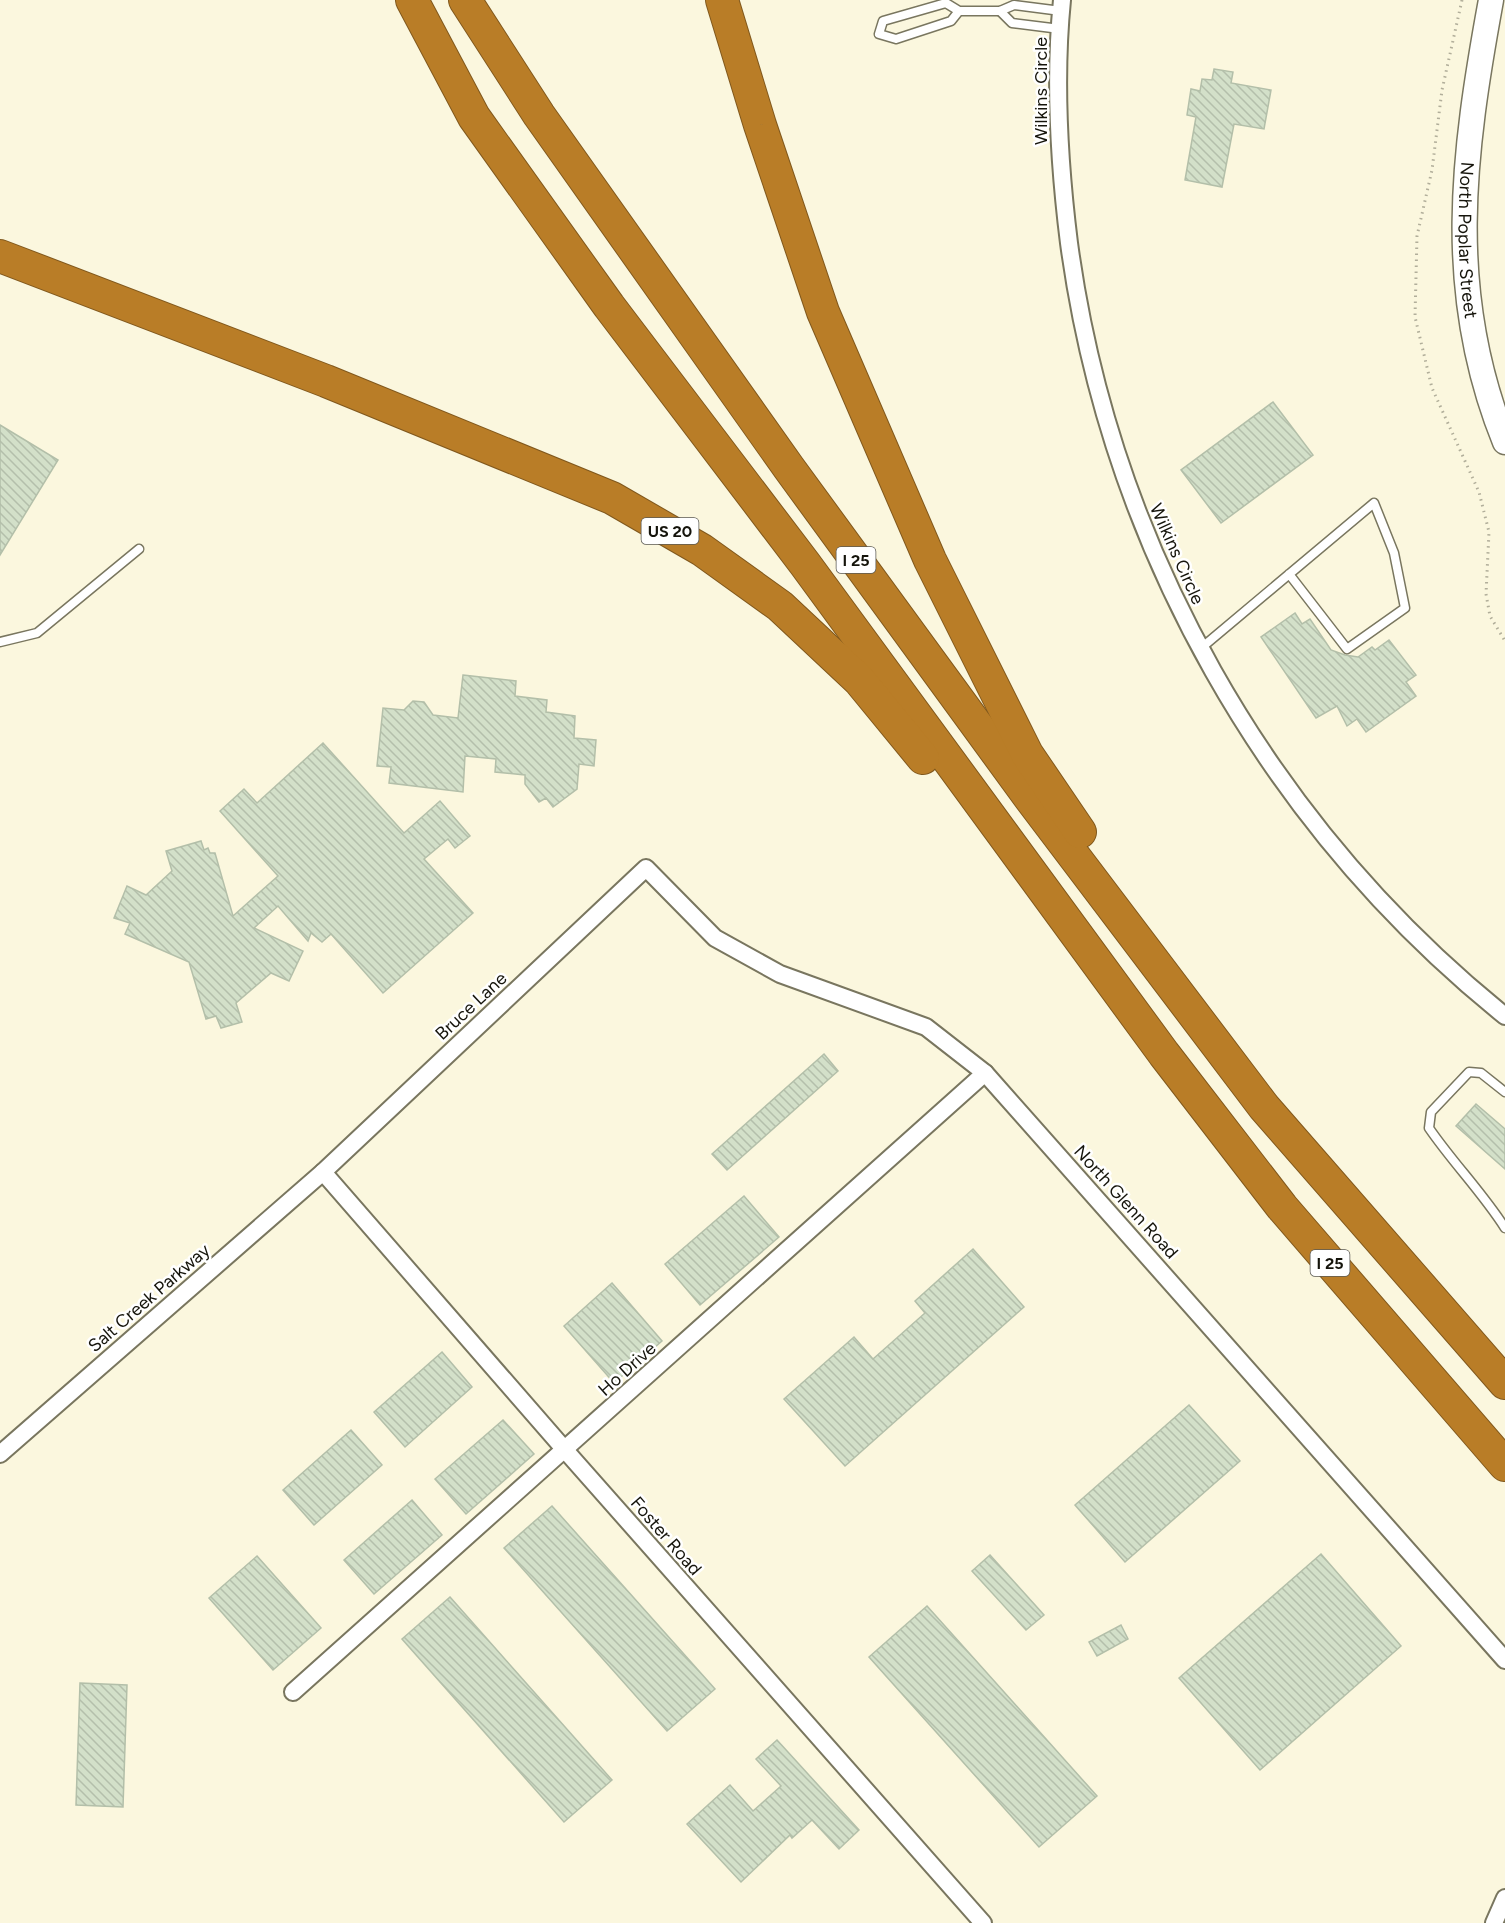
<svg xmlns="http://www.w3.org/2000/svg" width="1505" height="1923" viewBox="0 0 1505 1923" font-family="Figtree,sans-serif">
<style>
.building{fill:url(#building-back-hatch);stroke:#b3bfa9;stroke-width:1.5}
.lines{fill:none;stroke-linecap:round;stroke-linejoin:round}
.service-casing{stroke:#79765f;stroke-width:11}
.minor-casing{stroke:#79765f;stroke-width:20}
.secondary-casing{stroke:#79765f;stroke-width:27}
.motorway-casing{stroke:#80581d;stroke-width:34}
.path{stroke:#b1ae9a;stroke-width:3;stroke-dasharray:1.5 4.5;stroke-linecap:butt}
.service{stroke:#fff;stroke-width:8}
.minor{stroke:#fff;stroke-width:16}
.secondary{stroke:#fff;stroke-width:24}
.motorway{stroke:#b97d27;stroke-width:32}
.labels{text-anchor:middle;stroke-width:5;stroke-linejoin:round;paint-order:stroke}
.shield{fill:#fff;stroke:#5b5a54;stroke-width:1.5}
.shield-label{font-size:16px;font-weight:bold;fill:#15140b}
.street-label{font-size:18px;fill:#15140b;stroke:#fff}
</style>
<defs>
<pattern id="building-back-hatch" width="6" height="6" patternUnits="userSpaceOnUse" patternTransform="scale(1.5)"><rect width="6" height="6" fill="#d3e0c9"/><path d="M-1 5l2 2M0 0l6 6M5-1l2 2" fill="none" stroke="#b4bfab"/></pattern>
</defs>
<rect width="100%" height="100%" fill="#fbf7de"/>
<g class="building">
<polygon points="1214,69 1233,72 1231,83 1271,90 1264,129 1234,124 1222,187 1185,180 1196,117 1187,115 1191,89 1200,91 1202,79 1212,80"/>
<polygon points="1273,402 1313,455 1221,523 1181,470"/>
<polygon points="0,425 58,460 0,555"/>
<polygon points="1295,613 1302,624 1310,619 1331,650 1345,655 1358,657 1372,647 1375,650 1389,640 1416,675 1406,682 1416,696 1366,732 1357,719 1347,726 1337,706 1316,718 1261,637"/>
<polygon points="463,675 516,681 515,696 547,700 546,712 575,716 574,738 596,740 594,766 579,764 577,789 553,807 546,798 539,802 525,784 525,775 495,772 496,759 465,756 463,792 389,783 391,767 377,766 383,708 404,710 413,701 424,702 433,715 458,718"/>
<polygon points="323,743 404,833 440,801 470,836 455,848 448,839 424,859 473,913 383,993 331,934 322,942 311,933 308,941 278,906 254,928 303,951 289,981 271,973 236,1003 242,1022 221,1028 216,1016 206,1019 189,962 125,934 130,923 114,918 127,886 146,895 172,871 166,851 201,841 204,850 208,848 210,853 215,853 233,916 278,876 220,811 244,789 257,803"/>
<polygon points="824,1054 838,1071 727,1170 712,1154"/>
<polygon points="1476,1104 1505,1129 1505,1169 1456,1126"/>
<polygon points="744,1196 779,1237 700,1305 665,1264"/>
<polygon points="973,1249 1024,1307 845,1466 784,1399 854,1337 873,1359 925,1313 915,1301"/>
<polygon points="612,1283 662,1341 614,1383 564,1326"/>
<polygon points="442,1352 472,1387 405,1447 374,1412"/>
<polygon points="1189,1405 1240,1461 1125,1562 1075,1505"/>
<polygon points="503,1420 534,1454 466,1514 435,1479"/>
<polygon points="351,1430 382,1465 314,1525 283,1490"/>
<polygon points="412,1500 442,1535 374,1594 344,1560"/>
<polygon points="552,1506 715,1689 667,1731 504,1548"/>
<polygon points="1321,1554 1401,1646 1260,1770 1179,1678"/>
<polygon points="990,1555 1044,1615 1026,1630 972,1571"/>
<polygon points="257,1556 321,1628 273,1670 209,1598"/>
<polygon points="450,1597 612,1780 564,1822 402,1639"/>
<polygon points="927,1606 1097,1796 1039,1847 869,1657"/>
<polygon points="1121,1625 1128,1639 1097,1656 1089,1642"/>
<polygon points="80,1683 127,1685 123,1807 76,1805"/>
<polygon points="777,1740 859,1830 839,1849 812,1820 792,1838 790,1835 741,1882 687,1824 730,1785 753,1811 781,1786 756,1759"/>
</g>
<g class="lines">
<g class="service-casing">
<g id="service">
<polyline points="959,11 951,21 896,39 879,34 883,21 946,3 959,11 1000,11 1014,5 1061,11"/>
<polyline points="1000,11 1012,23 1060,29"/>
<polyline points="0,642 37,633 139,549"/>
<polyline points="1200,649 1374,503 1394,553 1405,608 1347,649 1289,574"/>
<path d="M1505,1092l-24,-19 -12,-1 -38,40 -2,16c24,35 53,64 76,100"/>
</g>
</g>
<g class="minor-casing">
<g id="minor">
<path d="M1062,0c-8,80 -3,163 7,243 41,303 198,581 436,773"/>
<polyline points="323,1172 565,1450 983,1923"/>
<polyline points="0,1454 323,1172 646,868 715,938 780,974 926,1027 985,1073 1505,1660"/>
<polyline points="293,1692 985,1073"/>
<polyline points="1494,1923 1505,1898"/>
</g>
</g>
<g class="secondary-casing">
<g id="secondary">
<path id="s1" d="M1491,0c-28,153 -47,292 14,442"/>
</g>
</g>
<g class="motorway-casing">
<g id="motorway">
<polyline points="412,0 474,117 609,306 805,564 1164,1054 1282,1207 1505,1465"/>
<polyline points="465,0 539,115 789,468 1030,798 1264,1107 1505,1383"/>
<polyline points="722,0 760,125 823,312 930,560 1027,754 1080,832"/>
<polyline points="0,256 326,381 612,498 702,550 780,606 859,680 923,758"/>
</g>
</g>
<polyline class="path" points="1462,0 1442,90 1432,170 1417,236 1415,317 1432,388 1479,492 1489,532 1486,594 1490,616 1505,641"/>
<use href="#service" class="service"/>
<use href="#minor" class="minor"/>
<use href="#secondary" class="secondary"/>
<use href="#motorway" class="motorway"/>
</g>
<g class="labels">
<g class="shield">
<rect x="641.5" y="518" width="57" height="26" rx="4.5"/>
<rect x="836.5" y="547" width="39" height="26" rx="4.5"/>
<rect x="1310.5" y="1250" width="39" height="26" rx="4.5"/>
</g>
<g class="shield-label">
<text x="670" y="537">US 20</text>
<text x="856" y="566">I 25</text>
<text x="1330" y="1269">I 25</text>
</g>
<g class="street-label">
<text transform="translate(1041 91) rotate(-90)" y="6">Wilkins Circle</text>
<text dy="6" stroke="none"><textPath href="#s1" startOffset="242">North Poplar Street</textPath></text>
<text transform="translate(1177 554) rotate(66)" y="6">Wilkins Circle</text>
<text transform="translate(471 1006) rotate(-43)" y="6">Bruce Lane</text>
<text transform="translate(1126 1202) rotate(48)" y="6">North Glenn Road</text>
<text transform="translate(149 1298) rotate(-41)" y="6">Salt Creek Parkway</text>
<text transform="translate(627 1369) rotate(-42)" y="6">Ho Drive</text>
<text transform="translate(666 1536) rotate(49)" y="6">Foster Road</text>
</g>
</g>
</svg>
